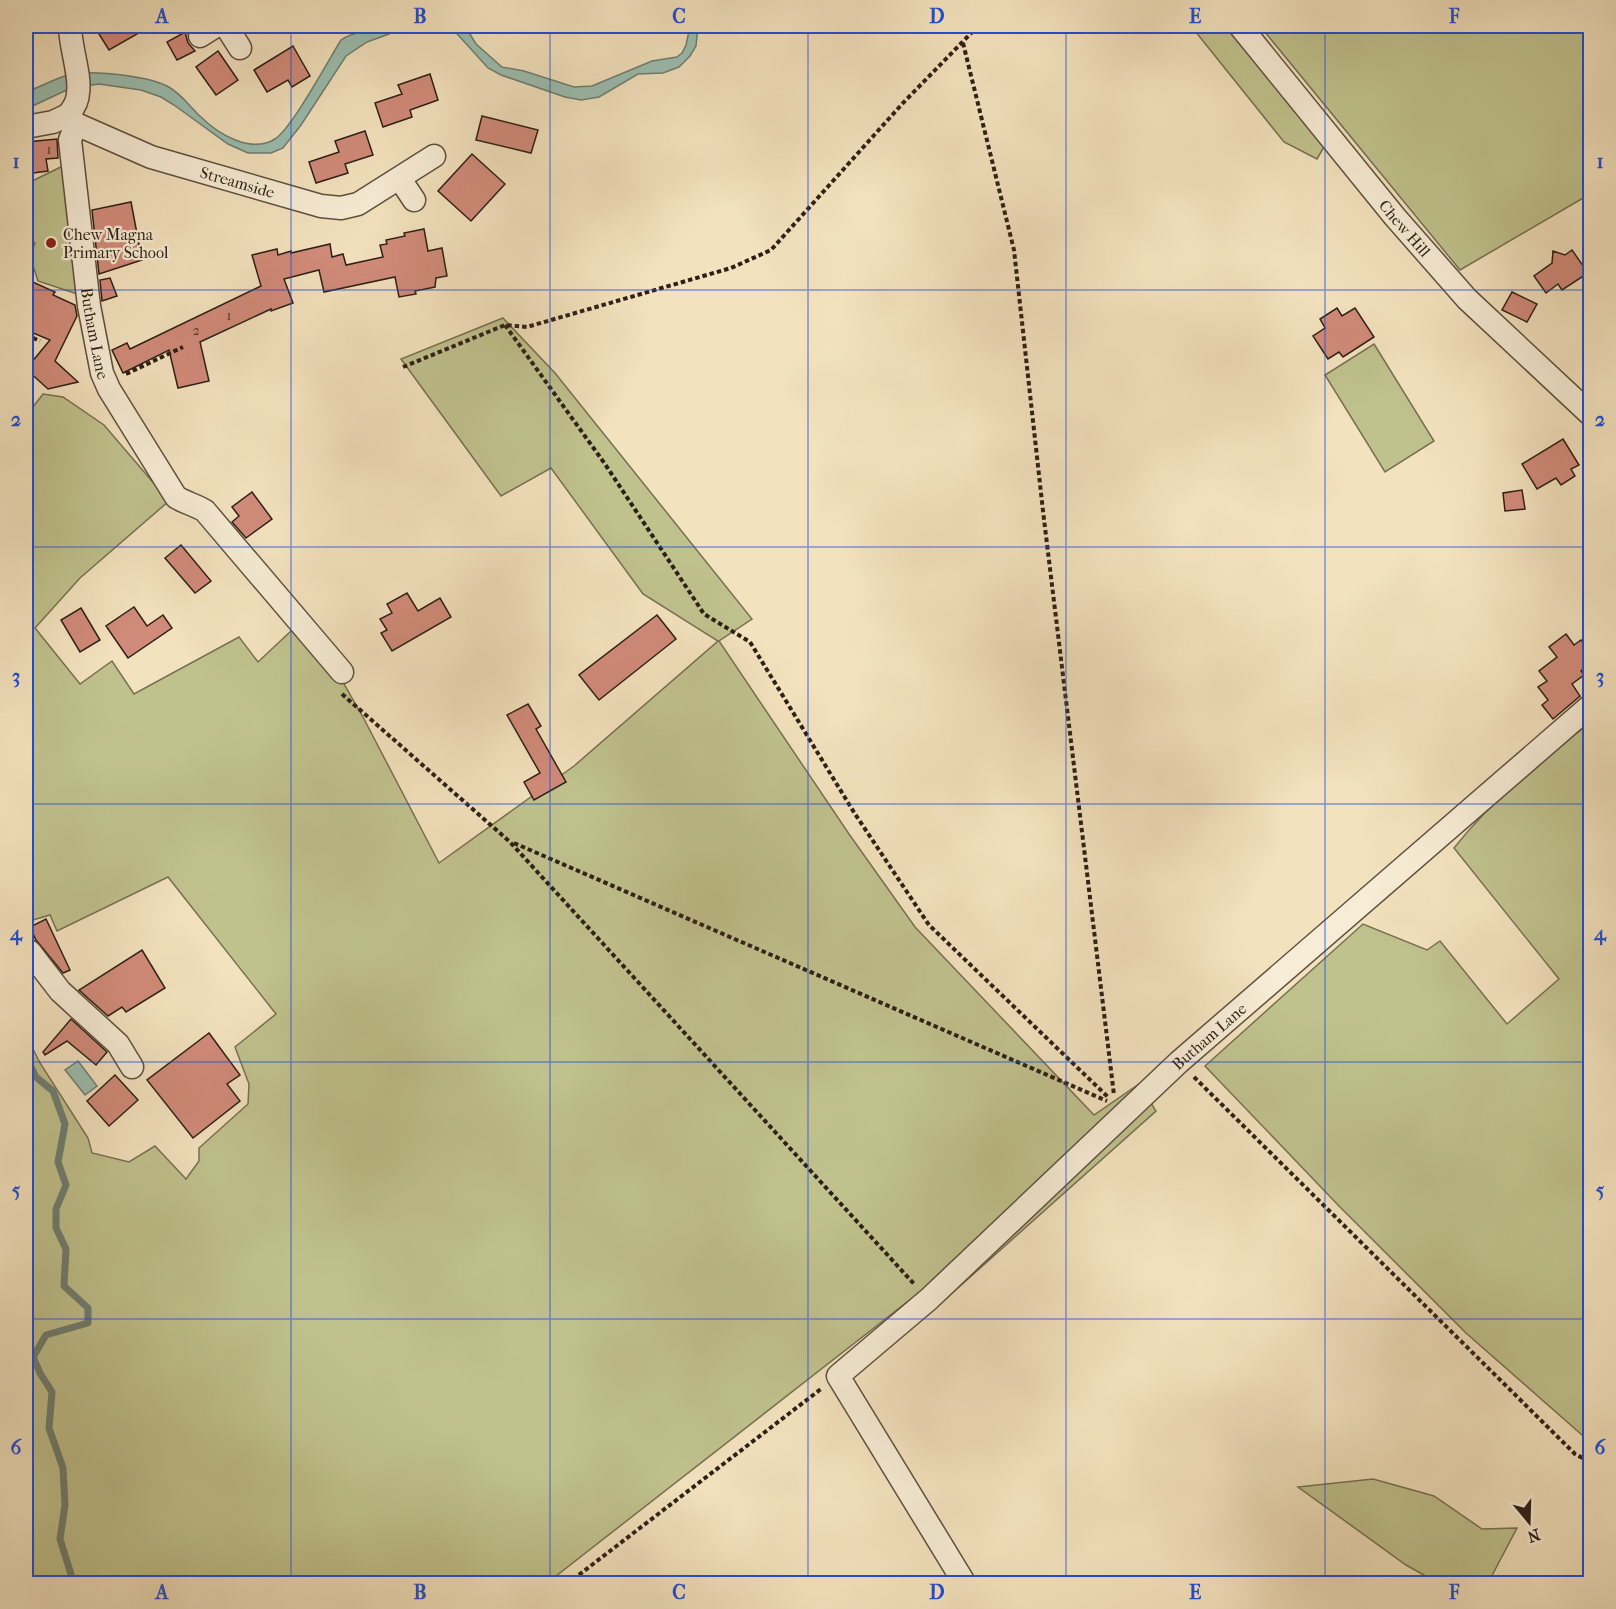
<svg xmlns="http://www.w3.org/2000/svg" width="1616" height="1609" viewBox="0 0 1616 1609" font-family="'IM FELL French Canon',serif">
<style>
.green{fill:#c0c28e;stroke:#767052;stroke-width:1.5}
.water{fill:#9bbeb0;stroke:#6f7e72;stroke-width:1.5}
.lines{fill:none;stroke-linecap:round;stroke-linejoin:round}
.stream{stroke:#6f7e72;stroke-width:7}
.building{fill:#d18b7a;stroke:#2d1f16;stroke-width:1.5}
.minor-casing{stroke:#5e5040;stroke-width:25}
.path{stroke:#2d1f16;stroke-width:4;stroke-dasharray:4.5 3;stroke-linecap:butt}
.minor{stroke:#f7ecd5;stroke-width:22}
.grid{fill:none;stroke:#1d4ed8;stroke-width:1.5;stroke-opacity:0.55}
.poi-dot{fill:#8f2418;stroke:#f7ecd5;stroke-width:2}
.labels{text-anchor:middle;stroke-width:4.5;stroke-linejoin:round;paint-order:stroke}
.number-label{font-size:14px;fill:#563a2f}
.street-label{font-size:16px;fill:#2d1f16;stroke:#f7ecd5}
.poi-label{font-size:16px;fill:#2d1f16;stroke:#f7ecd5;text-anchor:start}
.neatline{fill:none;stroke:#1d4ed8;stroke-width:2}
.grid-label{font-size:20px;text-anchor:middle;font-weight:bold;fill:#1d4ed8}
</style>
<rect width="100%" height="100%" fill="#f3e2be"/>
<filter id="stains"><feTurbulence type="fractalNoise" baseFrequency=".00333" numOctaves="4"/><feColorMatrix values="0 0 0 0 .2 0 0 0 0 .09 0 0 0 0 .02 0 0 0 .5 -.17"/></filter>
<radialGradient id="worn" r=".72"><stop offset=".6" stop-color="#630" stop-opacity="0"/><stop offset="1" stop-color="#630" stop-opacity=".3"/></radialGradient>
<g class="green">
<polygon points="1191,26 1228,26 1324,147 1317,159 1284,142"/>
<polygon points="1260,26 1590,26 1590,194 1460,270"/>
<polygon points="67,164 80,295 38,281 30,257 35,243 26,239 26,184"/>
<polygon points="503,318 555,373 752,619 719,641 849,834 915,927 1094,1115 1139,1084 1156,1111 941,1303 911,1299 547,1583 26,1583 26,1235 27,1234 26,1227 26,1035 40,1063 88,1138 92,1153 129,1162 155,1146 186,1179 199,1161 199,1148 248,1104 249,1084 235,1047 276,1014 168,877 57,931 50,915 26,922 26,416 43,394 63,397 104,425 169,501 80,578 35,628 80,684 112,661 134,694 239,637 258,662 306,617 364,719 439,863 574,766 718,641 643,594 551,468 501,496 401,359"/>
<polygon points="1374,344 1434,441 1385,472 1325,375"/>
<path d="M1590,723v701l-8,11 -116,-102 -128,-128 -133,-139 158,-142 64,26 13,-9 67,83 52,-45 -105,-131c39,-49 87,-88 136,-125z"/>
<polygon points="1373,1479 1434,1496 1482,1529 1517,1528 1488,1583 1438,1583 1406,1565 1298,1487"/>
</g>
<g class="water">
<path d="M378,26h24l-13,8 -22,8 -21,14 -45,69 -18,23 -12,5h-23l-20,-9 -54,-39 -13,-8 -20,-7 -42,-6 -28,4 -45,21v-17c14,-5 28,-13 42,-17 21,-6 79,1 99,11 14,7 23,21 34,31 17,17 50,37 74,22 17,-11 53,-78 66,-99 14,-10 24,-6 37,-14z"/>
<polygon points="450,26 465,26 476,44 502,67 524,71 574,87 592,86 652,61 677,57 682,53 686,45 690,26 698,26 696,46 690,56 679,67 663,73 638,74 599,97 581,100 565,97 501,75 488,68"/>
<polygon points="78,1061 97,1086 85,1095 65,1070"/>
</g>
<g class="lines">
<polyline class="stream" points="26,1057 36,1077 53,1091 65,1124 58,1162 66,1185 56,1209 56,1228 66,1249 64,1286 88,1308 88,1323 46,1335 33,1357 40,1373 52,1392 49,1428 63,1468 65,1505 60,1539 74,1584"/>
</g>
<g class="building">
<polygon points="94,26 151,26 109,50"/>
<polygon points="185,32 188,43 195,51 177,60 167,42"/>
<polygon points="293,46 310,76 292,87 288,80 267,92 254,70"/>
<polygon points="218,51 238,80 216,95 196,67"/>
<polygon points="430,74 438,100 410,110 412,117 383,127 375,103 402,94 398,85"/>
<polygon points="482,116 538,130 531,153 476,140"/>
<polygon points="365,131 373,155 345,164 348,173 316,183 309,162 339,152 335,141"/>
<polygon points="57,139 58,158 46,159 48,171 26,174 26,142"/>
<polygon points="472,154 505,184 471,221 438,191"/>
<polygon points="131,202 142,260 99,274 92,210"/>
<polygon points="424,229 428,251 442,248 447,276 436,278 435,287 415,291 416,294 399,297 395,277 324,292 319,270 284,279 293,303 271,311 271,309 200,342 209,381 178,388 169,350 123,373 112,350 127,343 130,349 261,286 252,255 277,249 278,255 291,251 291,253 330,244 332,257 343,254 346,265 383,257 380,245 387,244 386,240 405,236 404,233"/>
<polygon points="1572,250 1588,273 1562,290 1558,284 1546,293 1534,276 1552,263 1553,251 1565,255"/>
<polygon points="110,278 117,296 102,301 100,280"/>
<polygon points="26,279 55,292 53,295 75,305 77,316 55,361 78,382 48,389 26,369 50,340 26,330"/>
<polygon points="1512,292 1537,304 1527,322 1502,310"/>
<polygon points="1337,308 1342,316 1355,308 1374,337 1343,357 1339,352 1328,359 1313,336 1325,328 1320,319"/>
<polygon points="1563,439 1579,465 1571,469 1575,476 1561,485 1556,478 1537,489 1522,464"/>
<polygon points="1522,490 1525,509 1505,511 1503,493"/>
<polygon points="252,492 272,519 246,538 232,522 239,516 232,507"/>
<polygon points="181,545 211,581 195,593 165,558"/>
<polygon points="407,593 418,611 440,598 451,617 392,651 381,633 387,630 380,619 392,613 387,604"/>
<polygon points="134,607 147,626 163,615 172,628 128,658 106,626"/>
<polygon points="81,608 100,640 80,652 61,620"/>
<polygon points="657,615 676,639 599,700 579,675"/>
<polygon points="1566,634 1574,645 1581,640 1590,652 1590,664 1581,671 1584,675 1572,684 1580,696 1553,719 1542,705 1548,700 1538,687 1547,681 1539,671 1557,657 1549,647"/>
<polygon points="528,704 541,726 536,729 566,782 534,800 524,782 540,773 507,715"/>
<polygon points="46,919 70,970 63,973 36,940 30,927"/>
<polygon points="142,950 165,988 126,1012 122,1007 108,1016 79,990"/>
<polygon points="71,1019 107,1052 96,1065 67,1041 45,1055 43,1052"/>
<polygon points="209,1033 240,1075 227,1084 240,1101 193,1138 147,1080"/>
<polygon points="115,1075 138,1100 109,1126 87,1101"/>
</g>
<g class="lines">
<g class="minor-casing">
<g id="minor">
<polyline points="226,26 240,48"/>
<path id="s1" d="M1240,26l155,191 72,82 123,115"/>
<polyline points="200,36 216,26"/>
<path id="s2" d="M68,115l8,9 -6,16 19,166 13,67 7,16 67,108c9,6 20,8 29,14l137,161"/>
<path d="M68,115c5,-6 10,-14 10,-22 3,-18 -8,-46 -8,-67"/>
<path id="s3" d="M76,124l75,33 170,49 20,2 17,-4 76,-48"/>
<polyline points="26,127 53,122 68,115"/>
<polyline points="400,179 414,200"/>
<polyline points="26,949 30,952 60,991 118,1044 132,1067"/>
<path id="s4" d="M965,1584l-127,-208 91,-77 250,-237 411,-356"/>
</g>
</g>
<g class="path">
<polyline points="963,43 1014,250 1043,511 1114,1095"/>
<polyline points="505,325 605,464 704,614 750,642 855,814 929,925 1109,1098"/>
<polyline points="26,335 40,341"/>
<polyline points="403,367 505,325 527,327 731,268 771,250 903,103 978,26"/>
<polyline points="126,374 183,347"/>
<polyline points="342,694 510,842 915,1285"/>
<polyline points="514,843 1107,1101"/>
<polyline points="1194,1077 1575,1454 1590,1462"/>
<polyline points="567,1584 821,1389"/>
</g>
<use href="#minor" class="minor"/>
</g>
<path class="grid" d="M291,26v1558M550,26v1558M808,26v1558M1066,26v1558M1325,26v1558M26,290h1564M26,547h1564M26,804h1564M26,1062h1564M26,1319h1564"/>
<circle class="poi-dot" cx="51" cy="243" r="6"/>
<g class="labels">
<g class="number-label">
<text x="49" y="154">1</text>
<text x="229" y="320">1</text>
<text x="196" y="335">2</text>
</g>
<g class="street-label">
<text dy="6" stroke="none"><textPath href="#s3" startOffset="172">Streamside</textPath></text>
<text dy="6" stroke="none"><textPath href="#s1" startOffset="261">Chew Hill</textPath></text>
<text dy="6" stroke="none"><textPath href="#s2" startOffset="224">Butham Lane</textPath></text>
<text dy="6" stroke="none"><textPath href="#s4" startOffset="747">Butham Lane</textPath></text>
</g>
<g class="poi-label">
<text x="63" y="240">Chew Magna<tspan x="63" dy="18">Primary School</tspan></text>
</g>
</g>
<rect width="1616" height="1609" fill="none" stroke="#f3e2be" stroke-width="66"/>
<g transform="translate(1529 1522) rotate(161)" stroke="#f7ecd5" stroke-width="4.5" paint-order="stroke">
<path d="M0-4.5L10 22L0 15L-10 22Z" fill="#2d1f16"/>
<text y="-9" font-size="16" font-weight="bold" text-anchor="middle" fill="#2d1f16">N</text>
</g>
<rect x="33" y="33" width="1550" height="1543" class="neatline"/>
<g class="grid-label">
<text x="162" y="23">A</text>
<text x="420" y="23">B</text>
<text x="679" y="23">C</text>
<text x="937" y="23">D</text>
<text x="1195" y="23">E</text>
<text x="1454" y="23">F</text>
<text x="16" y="168">1</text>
<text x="1600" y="168">1</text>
<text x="16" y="426">2</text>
<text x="1600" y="426">2</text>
<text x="16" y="683">3</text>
<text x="1600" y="683">3</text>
<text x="16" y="940">4</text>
<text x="1600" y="940">4</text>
<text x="16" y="1197">5</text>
<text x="1600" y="1197">5</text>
<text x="16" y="1454">6</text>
<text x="1600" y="1454">6</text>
<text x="162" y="1599">A</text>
<text x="420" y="1599">B</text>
<text x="679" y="1599">C</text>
<text x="937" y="1599">D</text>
<text x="1195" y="1599">E</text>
<text x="1454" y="1599">F</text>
</g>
<rect width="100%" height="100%" filter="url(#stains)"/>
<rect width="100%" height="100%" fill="url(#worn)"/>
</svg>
